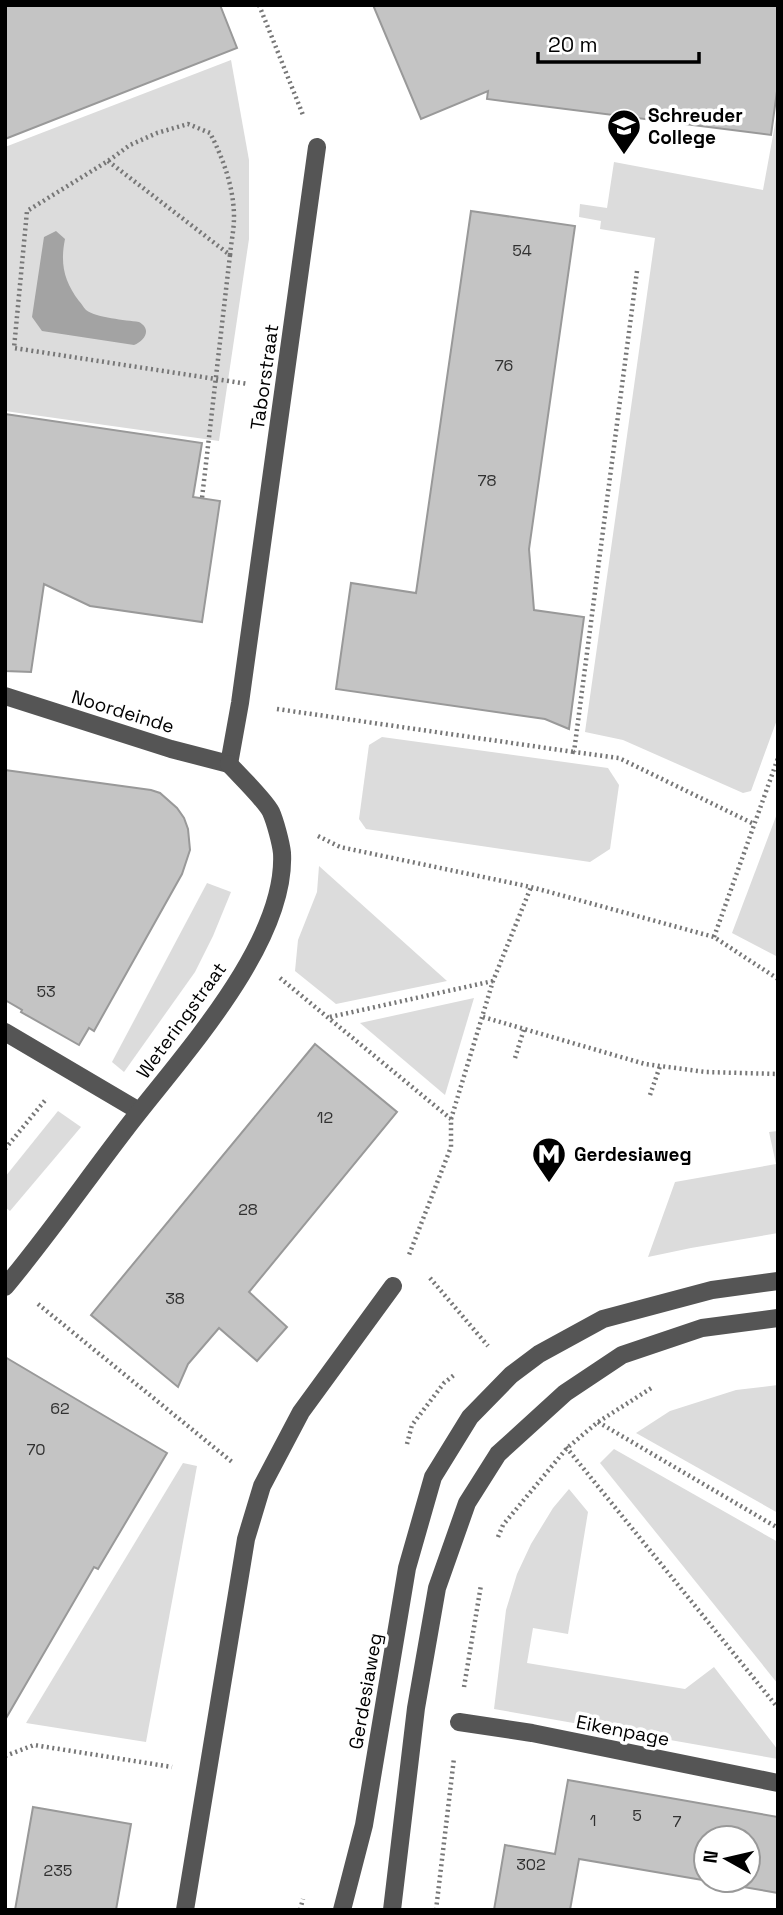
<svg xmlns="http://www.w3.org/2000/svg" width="783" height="1915" viewBox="0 0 783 1915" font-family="'Space Grotesk',sans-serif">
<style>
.green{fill:#dcdcdc}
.water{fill:#a3a3a3}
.building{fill:#c4c4c4;stroke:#999;stroke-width:2;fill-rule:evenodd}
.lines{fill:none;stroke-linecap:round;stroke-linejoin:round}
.path{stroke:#777;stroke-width:4.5;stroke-dasharray:2 3.5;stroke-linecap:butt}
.minor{stroke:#555;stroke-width:18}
.labels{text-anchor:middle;stroke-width:7;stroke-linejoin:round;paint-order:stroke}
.number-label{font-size:16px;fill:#313131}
.poi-label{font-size:19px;font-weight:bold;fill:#000;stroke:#fff;text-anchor:start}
.street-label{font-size:19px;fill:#000;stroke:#fff}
</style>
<rect width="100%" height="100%" fill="#fff"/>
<g class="green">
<polygon points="231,60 249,160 249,239 219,441 5,411 5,147"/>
<polygon points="778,108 778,717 751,791 743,793 623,740 585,732 655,238 600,229 601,221 579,217 580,204 607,208 614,162 763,190"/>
<polygon points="382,737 608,768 619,785 610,849 590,862 366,829 359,819 369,745"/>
<polygon points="778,811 778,957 732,933"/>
<polygon points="319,866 447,981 336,1004 295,971 298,940 317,892"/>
<polygon points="207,883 231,892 213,936 195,972 124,1072 112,1062"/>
<polygon points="474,998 445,1095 360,1023"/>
<polygon points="58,1111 81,1127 10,1211 5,1207 5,1177"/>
<polygon points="778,1131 778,1233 691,1248 648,1257 675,1182 776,1164 769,1132"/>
<polygon points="778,1385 778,1513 636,1433 670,1411 736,1390"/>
<polygon points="614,1449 778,1542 778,1684 600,1463"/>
<polygon points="183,1463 197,1466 146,1742 26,1723"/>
<polygon points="569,1489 588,1512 568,1634 533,1628 527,1663 685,1689 714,1667 778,1750 778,1759 494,1709 506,1610 517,1574 531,1544 553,1508"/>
</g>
<path class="water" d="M56,231l9,8c-5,25 -1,42 14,62 3,3 4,6 7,9 11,8 39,10 53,12 13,7 6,19 -5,23l-92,-14 -10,-14 12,-80z"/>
<g class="building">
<polygon points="5,5 220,5 237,48 5,139"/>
<polygon points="373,5 778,5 778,84 771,135 487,99 488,91 421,119"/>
<polygon points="471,211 575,226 529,549 534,610 584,617 569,729 545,719 336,689 351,583 416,593"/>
<polygon points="5,414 202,443 193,497 220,501 202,622 90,606 44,584 31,672 5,671"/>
<polygon points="5,770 151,790 160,793 177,808 184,818 188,829 190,850 182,874 94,1031 89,1028 79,1045 21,1012 22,1010 5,1000"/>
<polygon points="315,1044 397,1112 249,1292 287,1327 257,1361 219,1328 188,1364 178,1387 91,1315"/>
<polygon points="5,1357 167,1453 98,1569 94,1567 5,1720"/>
<path d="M568,1780l210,37v76l-199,-34 -9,51h-76l11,-65 50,9zM706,1838h42v42h-42z"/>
<polygon points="33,1807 131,1824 116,1910 15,1910"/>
</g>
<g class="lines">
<g class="path">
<polyline points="259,5 303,115"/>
<polyline points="108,161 230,255 202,498"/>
<path d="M230,255c1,-12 4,-25 4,-38 0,-29 -11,-59 -24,-84l-22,-9 -31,9 -27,12 -22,16 -81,50 -13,137 234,36"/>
<polyline points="637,271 574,752 619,758 754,824"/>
<polyline points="277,709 574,752"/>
<polyline points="318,836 340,847 531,887 714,937 778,979"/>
<polyline points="714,937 778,758"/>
<polyline points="280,978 451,1119 451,1147 409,1255"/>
<polyline points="330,1017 493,981"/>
<polyline points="483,1017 645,1064 706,1072 778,1074"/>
<polyline points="515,1058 524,1029"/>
<polyline points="650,1095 660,1066"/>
<polyline points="451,1119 493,981 531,887"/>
<polyline points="5,1149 47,1098"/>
<polyline points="430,1278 488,1346"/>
<polyline points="38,1304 232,1462"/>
<polyline points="598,1422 778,1528"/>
<polyline points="407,1444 412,1425 444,1383 454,1375"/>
<polyline points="566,1447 778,1708"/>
<polyline points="498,1537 503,1525 567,1448 598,1422 653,1387"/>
<polyline points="464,1687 481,1585"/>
<polyline points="5,1756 34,1745 172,1767"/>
<polyline points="300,1910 303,1899"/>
<polyline points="436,1910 454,1758"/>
</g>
<g class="minor">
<polyline points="5,696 171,749 229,764"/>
<polyline points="229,764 240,703 317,147"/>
<polyline points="5,1032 139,1111"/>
<path d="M5,1287c42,-50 80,-105 120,-157 53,-70 162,-185 157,-277 -1,-10 -7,-32 -11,-41 -6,-12 -32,-37 -42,-48"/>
<polyline points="459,1722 532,1733 778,1783"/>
<polyline points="185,1910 246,1539 262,1486 301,1412 393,1286"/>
<polyline points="342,1910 364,1825 407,1568 433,1477 470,1417 511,1375 539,1354 603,1319 712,1290 778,1281"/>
<polyline points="392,1910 416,1708 437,1588 467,1503 498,1454 565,1393 622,1355 702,1328 778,1318"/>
</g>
</g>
<defs>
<g id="school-pin" transform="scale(1.75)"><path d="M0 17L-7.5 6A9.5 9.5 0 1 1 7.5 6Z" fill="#000" stroke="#fff"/><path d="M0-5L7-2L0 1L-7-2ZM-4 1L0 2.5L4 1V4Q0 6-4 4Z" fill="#fff"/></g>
<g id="metro-pin" transform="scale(1.75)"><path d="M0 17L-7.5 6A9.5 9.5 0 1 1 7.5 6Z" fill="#000" stroke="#fff"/><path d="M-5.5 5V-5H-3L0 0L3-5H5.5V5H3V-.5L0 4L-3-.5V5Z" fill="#fff"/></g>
</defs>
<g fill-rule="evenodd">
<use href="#school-pin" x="624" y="126"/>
<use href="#metro-pin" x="549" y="1154"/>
</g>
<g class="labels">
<g class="number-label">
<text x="522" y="256">54</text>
<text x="504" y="371">76</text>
<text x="487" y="486">78</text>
<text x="46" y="997">53</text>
<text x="325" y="1123">12</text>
<text x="248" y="1215">28</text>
<text x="175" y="1304">38</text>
<text x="60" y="1414">62</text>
<text x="36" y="1455">70</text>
<text x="637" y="1821">5</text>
<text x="593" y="1826">1</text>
<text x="677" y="1827">7</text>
<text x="531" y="1870">302</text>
<text x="58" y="1876">235</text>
</g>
<g class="poi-label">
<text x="648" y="122">Schreuder<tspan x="648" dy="22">College</tspan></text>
<text x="574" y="1161">Gerdesiaweg</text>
</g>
<g class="street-label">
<text transform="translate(264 377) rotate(-82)" y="7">Taborstraat</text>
<text transform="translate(123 711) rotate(17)" y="7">Noordeinde</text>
<text transform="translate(181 1020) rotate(-54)" y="7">Weteringstraat</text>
<text transform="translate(365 1691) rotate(-80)" y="7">Gerdesiaweg</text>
<text transform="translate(623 1730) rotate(11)" y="7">Eikenpage</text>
</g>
</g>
<rect width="783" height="1915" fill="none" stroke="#000000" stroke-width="14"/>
<g transform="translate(727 1859) rotate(278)"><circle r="33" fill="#ffffff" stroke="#999999" stroke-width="2"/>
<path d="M0-5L12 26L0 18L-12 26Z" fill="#000000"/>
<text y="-10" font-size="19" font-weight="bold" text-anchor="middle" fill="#000000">N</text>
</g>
<path d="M538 52v10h161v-10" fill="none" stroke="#000000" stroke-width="3.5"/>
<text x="548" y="52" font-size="21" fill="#000000" stroke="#ffffff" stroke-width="5" paint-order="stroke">20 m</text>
</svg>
